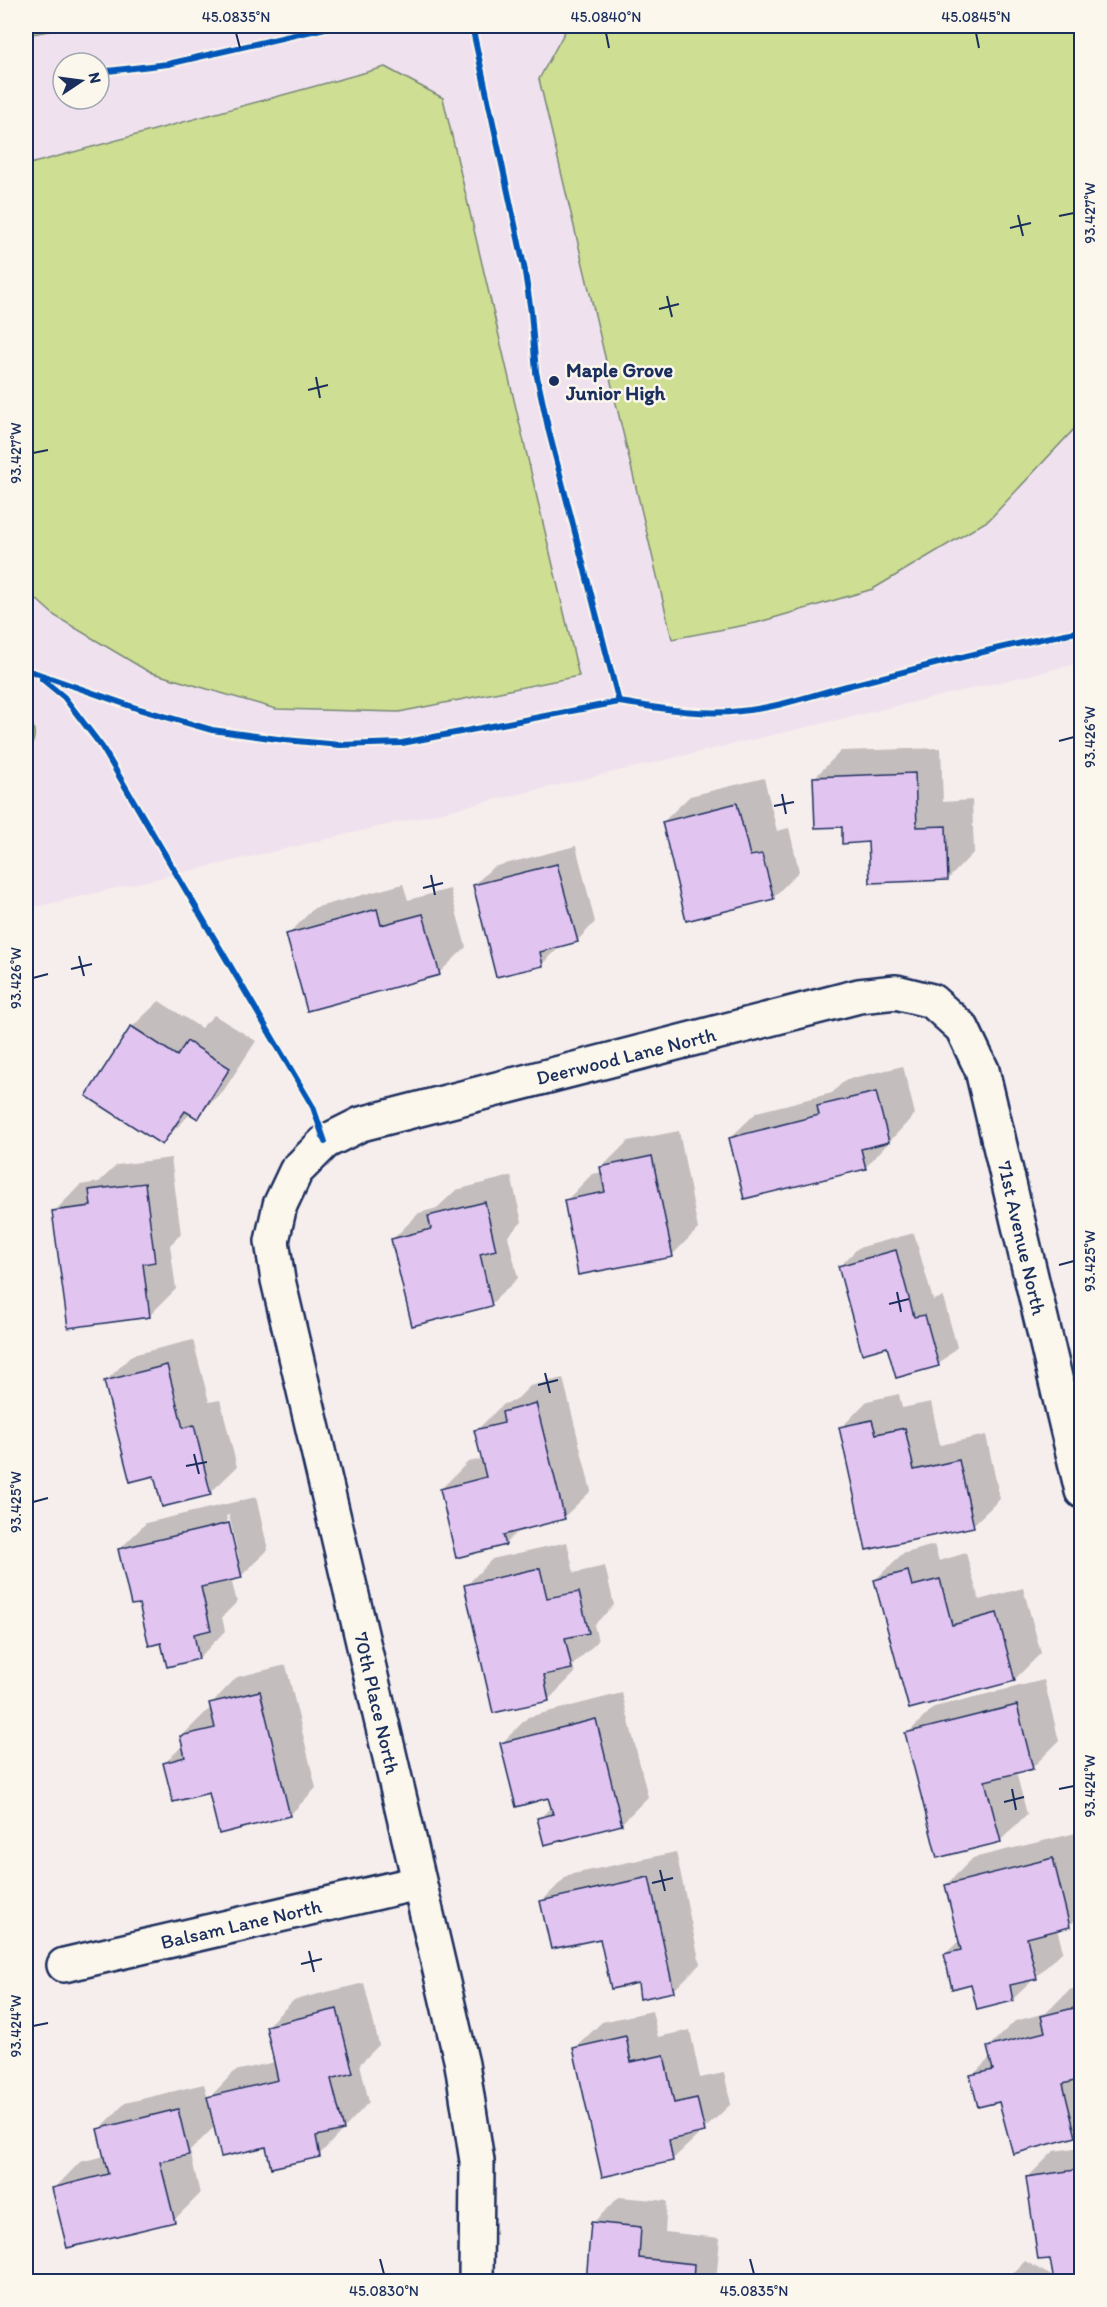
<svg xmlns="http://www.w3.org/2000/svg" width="1107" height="2307" viewBox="0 0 1107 2307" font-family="Itim,sans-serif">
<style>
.built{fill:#f0e1ee;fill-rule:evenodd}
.green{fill:#cede92;stroke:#748678;stroke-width:1.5}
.shadow{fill:#0003;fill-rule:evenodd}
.building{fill:#e2c4f1;stroke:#1b2f5e;stroke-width:1.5}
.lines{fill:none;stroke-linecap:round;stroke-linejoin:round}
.minor-casing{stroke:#1b2f5e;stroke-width:38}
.minor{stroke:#fbf7ec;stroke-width:33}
.cycleway-casing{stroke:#fbf7ec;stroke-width:10}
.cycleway{stroke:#0057b8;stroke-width:6}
.ticks{fill:none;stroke:#1b2f5e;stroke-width:2}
.poi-dot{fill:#1b2f5e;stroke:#fbf7ec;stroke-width:2}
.labels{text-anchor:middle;stroke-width:5;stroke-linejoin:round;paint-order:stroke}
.poi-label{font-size:20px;font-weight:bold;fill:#1b2f5e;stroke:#fbf7ec;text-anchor:start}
.street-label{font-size:20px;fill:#1b2f5e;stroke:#fbf7ec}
.neatline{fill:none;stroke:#1b2f5e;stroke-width:2}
.ticks-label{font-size:15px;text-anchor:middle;fill:#1b2f5e}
</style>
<rect width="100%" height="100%" fill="#f6eded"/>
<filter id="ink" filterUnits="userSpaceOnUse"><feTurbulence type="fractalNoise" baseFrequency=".0167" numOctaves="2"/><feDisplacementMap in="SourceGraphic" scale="12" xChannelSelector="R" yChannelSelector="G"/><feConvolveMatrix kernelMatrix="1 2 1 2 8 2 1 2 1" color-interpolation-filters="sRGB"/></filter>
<g filter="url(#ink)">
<path class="built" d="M26,26h1055v637l-1055,246zM63,63h36v36h-36z"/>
<g class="green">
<polygon points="26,26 76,26 26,35"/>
<polygon points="568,26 1081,26 1081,419 1076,427 989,520 873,589 756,623 672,639 539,79"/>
<polygon points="385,67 443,98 579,676 399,712 276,709 149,672 55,616 26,590 26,165"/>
<path d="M26,715c11,12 11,26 0,38z"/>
</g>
<g class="shadow">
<polygon points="941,748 943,802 972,800 974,852 948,879 869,841 844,826 814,778 841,751"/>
<polygon points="764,778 777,831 789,828 799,871 773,898 663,822 690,796"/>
<polygon points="576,846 595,922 577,941 561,946 542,964 474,885 493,867"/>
<polygon points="403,884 408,900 450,889 466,947 439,973 288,935 314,908"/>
<polygon points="159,1001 201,1028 214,1015 256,1041 224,1090 197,1117 191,1113 162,1143 132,1027"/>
<polygon points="903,1066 915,1114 865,1168 730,1138 757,1112 832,1093 845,1080"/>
<polygon points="679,1131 698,1229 672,1255 566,1201 592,1174 603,1172 602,1167 628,1141"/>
<polygon points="171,1158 181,1234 170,1245 176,1289 149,1316 54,1212 80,1185 99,1182 117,1165"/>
<polygon points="511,1176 522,1222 508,1236 518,1278 491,1304 393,1239 419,1213 437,1208 456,1190"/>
<polygon points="914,1233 933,1300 943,1297 957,1347 938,1365 888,1346 840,1266 858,1248"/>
<polygon points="193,1340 209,1402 220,1400 237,1467 210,1493 155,1474 106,1381 132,1355"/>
<polygon points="563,1378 591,1491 564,1517 520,1529 505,1544 441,1489 468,1462 483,1459 476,1431 503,1404 515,1401 530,1386"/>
<polygon points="899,1394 902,1408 931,1402 940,1445 986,1435 1000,1499 973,1525 841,1428 867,1401"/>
<path d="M256,1497l12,53 -27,26 -10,3 6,23 -15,15 3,14 -26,27 -37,-17 -22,-39 -21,-52 27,-27zM229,1515l10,44h-3l-10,-43z"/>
<polygon points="567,1542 574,1573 605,1566 614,1605 594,1625 598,1641 573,1665 575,1673 549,1699 466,1586 492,1559"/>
<polygon points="934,1545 939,1561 966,1553 979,1600 1023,1588 1041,1653 1015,1679 910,1708 875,1580 902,1554"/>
<polygon points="286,1665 316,1788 290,1815 210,1792 165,1763 184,1744 182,1736 208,1710 212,1709 211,1704 237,1677"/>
<polygon points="1044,1680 1059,1741 1033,1767 1016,1772 1027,1814 1000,1841 907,1734 934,1707"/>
<polygon points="622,1693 648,1797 622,1823 545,1843 539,1819 552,1806 549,1797 502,1743 528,1717"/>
<polygon points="1080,1832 1082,1840 1082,1913 1069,1926 1057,1929 1063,1951 1012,2000 972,1983 945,1954 960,1940 946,1885 973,1858"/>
<polygon points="676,1852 700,1964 674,1990 639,1981 601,1937 542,1901 568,1875"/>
<polygon points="364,1983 379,2045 360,2064 369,2102 319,2155 267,2145 215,2126 190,2151 200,2194 174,2220 54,2189 80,2162 105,2156 99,2130 125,2103 204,2084 208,2099 235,2071 275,2062 267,2026 294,2000"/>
<polygon points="1082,1987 1082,2130 1076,2136 1000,2100 972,2076 991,2057 988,2047 1015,2021 1046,2013 1069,1990"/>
<polygon points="652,2011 658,2037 690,2030 700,2078 724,2073 731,2104 673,2159 575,2048 602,2022"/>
<polygon points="1082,2147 1082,2277 1059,2281 1060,2282 1005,2282 1025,2261 1055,2278 1052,2257 1028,2177 1054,2151"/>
<polygon points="619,2197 667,2201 665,2232 720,2238 716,2282 588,2282 593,2223"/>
<polygon points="279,2273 351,2282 270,2282"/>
</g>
<g class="building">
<polygon points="915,773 917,827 946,826 948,880 870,883 868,842 842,844 842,827 815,828 813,777"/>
<polygon points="737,803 750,856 762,854 774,899 686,921 662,822"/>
<polygon points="557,864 578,942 540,952 543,966 496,977 473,885"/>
<polygon points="377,909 381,925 423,914 440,975 307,1011 286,934"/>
<polygon points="131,1026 177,1056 187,1041 230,1068 198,1119 185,1111 162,1145 86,1096"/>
<polygon points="876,1092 889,1142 861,1149 866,1169 744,1199 729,1138 819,1115 817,1106"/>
<polygon points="652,1156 673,1257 578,1275 564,1200 605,1192 600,1167"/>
<polygon points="145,1183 155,1262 143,1264 150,1317 68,1328 52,1211 91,1206 89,1190"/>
<polygon points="485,1202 496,1250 480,1254 492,1306 412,1326 391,1239 431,1229 428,1216"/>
<polygon points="896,1250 914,1317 925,1315 939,1366 896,1378 887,1347 862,1354 838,1266"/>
<polygon points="167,1365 183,1428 194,1425 211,1495 162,1507 154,1476 130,1482 104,1381"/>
<polygon points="536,1403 565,1519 503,1535 506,1545 456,1558 440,1489 486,1477 474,1430 504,1423 502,1412"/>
<polygon points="872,1420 876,1434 905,1428 914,1470 959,1460 974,1527 866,1550 839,1427"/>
<polygon points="229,1523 242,1578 201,1587 211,1630 194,1634 199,1659 167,1667 161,1643 149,1646 139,1604 131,1605 118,1549"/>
<polygon points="540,1568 547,1598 579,1592 589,1633 565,1638 572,1669 544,1675 549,1701 493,1713 464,1585"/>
<polygon points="908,1571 912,1586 940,1579 952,1625 997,1613 1015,1681 909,1709 874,1580"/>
<polygon points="260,1691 290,1816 219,1834 209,1793 173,1802 163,1763 185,1757 180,1736 215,1728 209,1703"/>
<polygon points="1017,1705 1033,1769 985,1781 1001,1842 937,1858 905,1733"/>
<polygon points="596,1719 622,1825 544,1845 537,1818 553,1814 548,1798 516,1807 500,1743"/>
<polygon points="1053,1858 1070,1927 1027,1938 1037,1979 1010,1985 1013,2001 977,2010 971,1984 952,1989 944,1954 961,1950 945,1885"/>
<polygon points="649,1877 674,1992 640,1999 638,1983 611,1989 600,1939 551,1949 540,1901"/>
<polygon points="1082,2006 1082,2079 1063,2084 1076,2137 1013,2154 999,2102 978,2107 970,2075 993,2070 987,2047 1045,2032 1041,2016"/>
<polygon points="337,2009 353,2073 331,2079 344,2130 316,2136 320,2157 271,2168 266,2147 221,2157 207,2097 278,2080 266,2026"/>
<polygon points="626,2036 631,2062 664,2055 674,2103 697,2098 705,2132 669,2140 673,2161 602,2177 573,2048"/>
<polygon points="178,2109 189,2155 160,2162 175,2222 67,2248 52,2188 108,2174 97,2129"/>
<polygon points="1082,2169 1082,2279 1054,2282 1050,2259 1038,2260 1026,2177"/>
<polygon points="591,2222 641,2227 639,2258 694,2264 693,2282 586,2282"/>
</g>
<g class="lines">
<g class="minor-casing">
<g id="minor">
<polyline points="64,1965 418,1883"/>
<polyline points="476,2282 477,2161 462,2064 278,1280 272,1241 280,1205 296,1171 325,1142 361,1124 859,996 896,992 932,1001 962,1028 982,1070 1082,1491"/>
</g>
</g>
<use href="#minor" class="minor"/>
<g class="cycleway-casing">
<g id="cycleway">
<path d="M472,26l52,240 7,46 5,60 13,60 70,270c41,6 81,14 122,9 36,-3 71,-16 106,-25 78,-19 155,-41 235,-55"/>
<polyline points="99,72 168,64 334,26"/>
<polyline points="33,672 139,709 212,730 285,740 340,745 402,743 619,702"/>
<polyline points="42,679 64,697 102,747 313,1107 325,1142"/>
</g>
</g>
<use href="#cycleway" class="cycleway"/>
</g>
</g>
<path class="ticks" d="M236,33l4,15M606,33l3,15M976,33l3,15M1018,215l5,21M1059,216l15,-3M1010,228l21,-5M667,296l5,21M659,309l20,-5M316,377l4,21M308,390l20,-5M33,453l15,-3M1059,741l15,-4M782,794l4,20M774,806l20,-4M431,875l4,20M423,888l20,-5M79,956l5,20M71,969l21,-5M33,978l15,-4M1059,1265l15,-4M897,1292l4,20M889,1304l20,-5M545,1373l5,20M538,1385l20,-5M194,1454l5,20M186,1466l21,-4M33,1502l15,-4M1012,1789l4,21M1059,1789l15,-3M1004,1802l20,-5M660,1870l5,21M652,1883l21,-5M309,1951l5,21M301,1964l21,-5M33,2026l15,-3M380,2259l4,15M750,2259l4,15"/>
<circle class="poi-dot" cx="554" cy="381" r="6"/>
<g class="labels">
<g class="poi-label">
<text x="566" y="377">Maple Grove<tspan x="566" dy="23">Junior High</tspan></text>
</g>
<g class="street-label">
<text transform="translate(626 1056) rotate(-14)" y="7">Deerwood Lane North</text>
<text transform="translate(1022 1238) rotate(77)" y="7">71st Avenue North</text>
<text transform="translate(377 1703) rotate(77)" y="7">70th Place North</text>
<text transform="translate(241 1924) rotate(-13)" y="7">Balsam Lane North</text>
</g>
</g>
<rect width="1107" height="2307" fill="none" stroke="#fbf7ec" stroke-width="66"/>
<g transform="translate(81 81) rotate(77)"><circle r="28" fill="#fbf7ec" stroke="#a1a7b3" stroke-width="1.5"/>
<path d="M0-4.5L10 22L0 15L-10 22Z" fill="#1b2f5e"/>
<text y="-9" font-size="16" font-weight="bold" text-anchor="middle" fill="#1b2f5e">N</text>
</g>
<rect x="33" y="33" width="1041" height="2241" class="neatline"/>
<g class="ticks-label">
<text x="236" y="22">45.0835°N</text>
<text x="606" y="22">45.0840°N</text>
<text x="976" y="22">45.0845°N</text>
<text transform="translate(1090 213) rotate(-90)" y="5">93.427°W</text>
<text transform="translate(16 453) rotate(-90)" y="5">93.427°W</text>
<text transform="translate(1090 737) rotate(-90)" y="5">93.426°W</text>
<text transform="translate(16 978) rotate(-90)" y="5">93.426°W</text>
<text transform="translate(1090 1261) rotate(-90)" y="5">93.425°W</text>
<text transform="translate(16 1502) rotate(-90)" y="5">93.425°W</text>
<text transform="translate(1090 1786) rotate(-90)" y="5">93.424°W</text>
<text transform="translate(16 2026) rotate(-90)" y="5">93.424°W</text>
<text x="384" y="2296">45.0830°N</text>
<text x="754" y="2296">45.0835°N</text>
</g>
</svg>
